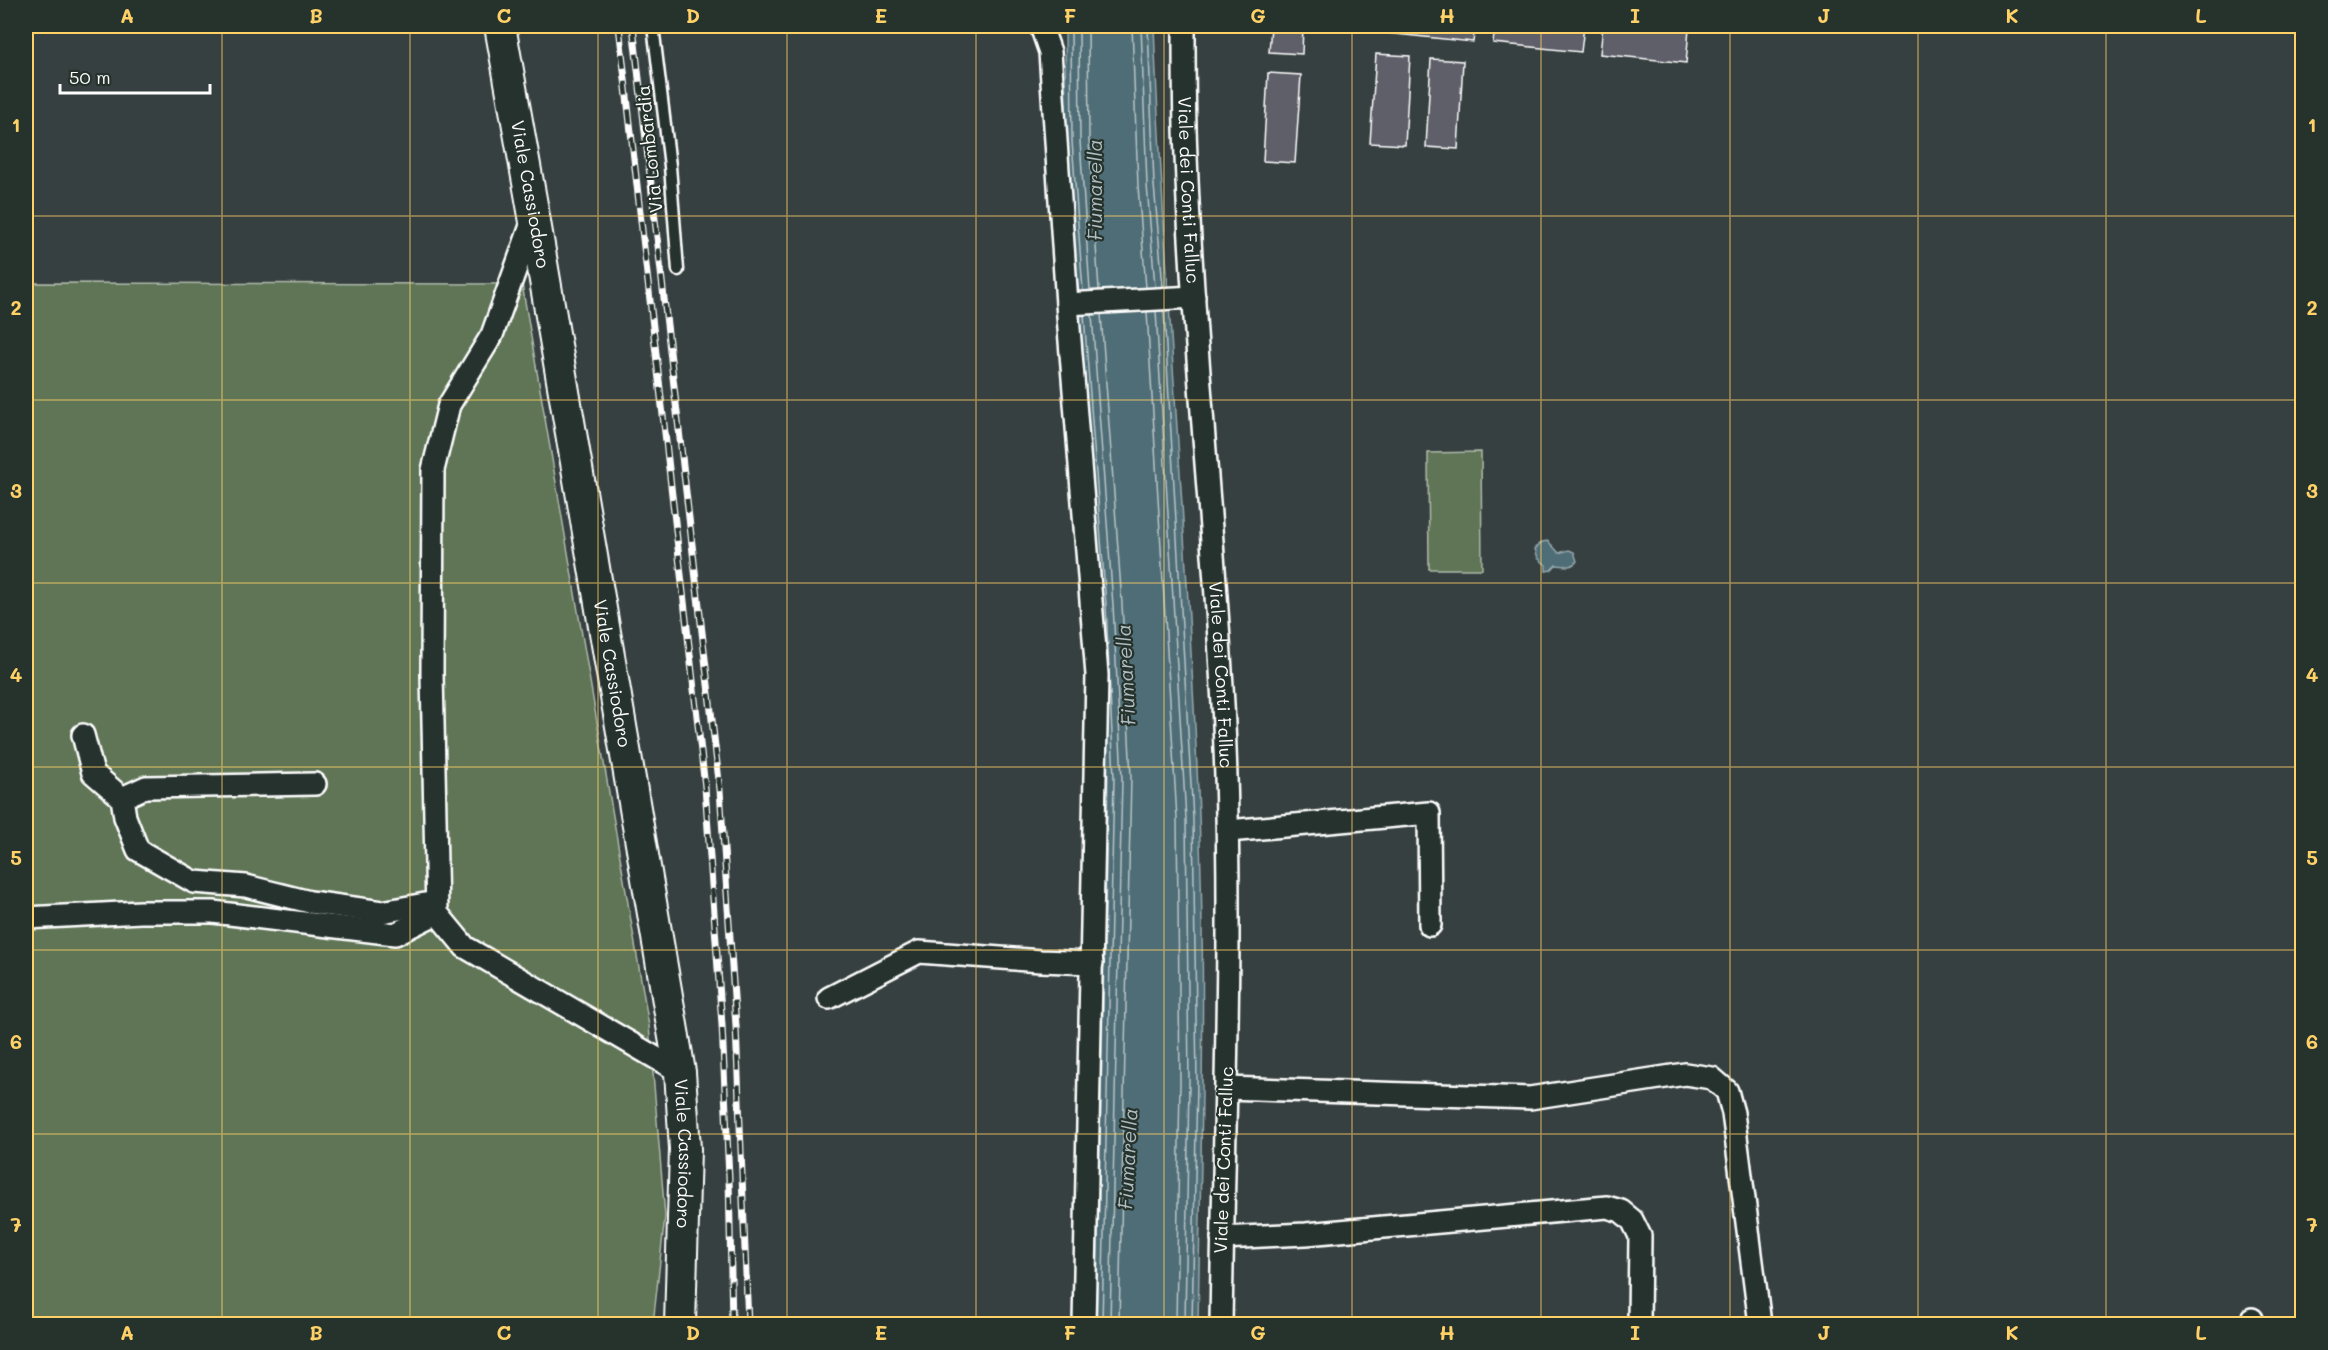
<svg xmlns="http://www.w3.org/2000/svg" width="2328" height="1350" viewBox="0 0 2328 1350" font-family="Mali,sans-serif">
<style>
.green{fill:#5f7457;stroke:#afbaab;stroke-width:1.5}
.water{fill:#4f6d76;stroke:#95a7ad;stroke-width:1.5}
.lines{fill:none;stroke-linecap:round;stroke-linejoin:round}
.shore{stroke:#b9c5c8;stroke-width:1.5}
.building{fill:#5e5e6b;stroke:#fff;stroke-width:1.5}
.service-casing{stroke:#fff;stroke-width:15}
.minor-casing{stroke:#fff;stroke-width:26}
.secondary-casing{stroke:#fff;stroke-width:34}
.service{stroke:#26332d;stroke-width:10}
.minor{stroke:#26332d;stroke-width:21}
.secondary{stroke:#26332d;stroke-width:30}
.rail-casing{stroke:#fff;stroke-width:7}
.rail{stroke:#26332d;stroke-width:4.5;stroke-dasharray:14;stroke-linecap:butt}
.grid{fill:none;stroke:#ffd166;stroke-width:1.5;stroke-opacity:0.55}
.labels{text-anchor:middle;stroke-width:4.5;stroke-linejoin:round;paint-order:stroke}
.street-label{font-size:18px;fill:#fff;stroke:#26332d}
.water-label{font-size:20px;font-style:italic;fill:#b0bdc1;stroke:#26332d}
.neatline{fill:none;stroke:#ffd166;stroke-width:2}
.grid-label{font-size:20px;text-anchor:middle;font-weight:bold;fill:#ffd166}
</style>
<rect width="100%" height="100%" fill="#374040"/>
<filter id="ink" filterUnits="userSpaceOnUse"><feTurbulence type="fractalNoise" baseFrequency=".0167" numOctaves="2"/><feDisplacementMap in="SourceGraphic" scale="12" xChannelSelector="R" yChannelSelector="G"/><feConvolveMatrix kernelMatrix="1 2 1 2 8 2 1 2 1" color-interpolation-filters="sRGB"/></filter>
<g filter="url(#ink)">
<g class="green">
<polygon points="26,283 522,284 649,1026 665,1216 653,1324 26,1324"/>
<polygon points="1481,452 1482,569 1429,569 1428,453"/>
</g>
<g class="water">
<path d="M1065,26h89c10,263 35,525 45,789 7,170 2,340 -1,509h-102l12,-546 -8,-172 -34,-464z"/>
<path d="M1548,541l11,12 10,-3 5,2 3,9c-6,8 -13,4 -21,4l-5,5 -5,1v-6l-8,-7 -3,-9 7,-7z"/>
</g>
<g class="lines">
<g class="shore">
<polyline points="1071,26 1072,141 1083,291"/>
<polyline points="1079,26 1080,141 1090,291"/>
<polyline points="1088,26 1089,141 1099,290"/>
<polyline points="1132,26 1138,186 1146,288"/>
<polyline points="1141,26 1147,185 1155,287"/>
<polyline points="1148,26 1154,185 1163,287"/>
<polyline points="1156,311 1186,819 1189,1082 1185,1324"/>
<polyline points="1164,311 1193,819 1197,1082 1192,1324"/>
<polyline points="1147,312 1177,819 1180,1082 1176,1324"/>
<polyline points="1101,314 1122,604 1131,777 1119,1324"/>
<polyline points="1084,315 1106,605 1114,778 1102,1324"/>
<polyline points="1092,315 1113,605 1122,778 1110,1324"/>
</g>
</g>
<g class="building">
<polygon points="1271,26 1303,26 1302,54 1269,52"/>
<polygon points="1387,26 1475,26 1473,42 1386,33"/>
<polygon points="1495,26 1584,26 1581,52 1493,43"/>
<polygon points="1603,26 1655,26 1689,29 1686,63 1600,54"/>
<polygon points="1376,54 1410,56 1405,145 1370,143"/>
<polygon points="1431,59 1463,61 1458,149 1426,147"/>
<polygon points="1268,73 1301,75 1295,163 1263,161"/>
</g>
<g class="lines">
<g class="service-casing">
<polyline id="service" points="653,26 670,166 678,270"/>
</g>
<g class="minor-casing">
<g id="minor">
<polyline points="1041,26 1050,52 1067,304 1097,675 1084,1324"/>
<path id="s1" d="M1184,26c0,43 0,87 2,130 7,183 27,365 37,548 11,207 1,413 -2,620"/>
<polyline points="533,220 492,335 449,405 433,470 432,674 437,913 465,947 680,1072"/>
<polyline points="1067,304 1194,297"/>
<polyline points="83,735 93,773 122,798 125,817 138,850 194,882 246,886 310,902 382,912 436,902"/>
<polyline points="122,798 146,787 315,784"/>
<polyline points="1228,831 1429,813 1430,925"/>
<polyline points="26,918 141,912 213,912 395,934 437,913"/>
<polyline points="829,998 919,952 1041,961 1092,963"/>
<polyline points="1226,1088 1530,1098 1685,1074 1712,1078 1727,1091 1733,1113 1760,1324"/>
<polyline points="1222,1238 1306,1234 1607,1207 1621,1211 1632,1220 1640,1236 1639,1324"/>
<polyline points="2252,1319 2252,1324"/>
</g>
</g>
<g class="secondary-casing">
<g id="secondary">
<path id="s2" d="M500,26l34,190 146,856 5,77 -5,175"/>
</g>
</g>
<use href="#service" class="service"/>
<use href="#minor" class="minor"/>
<use href="#secondary" class="secondary"/>
<g class="rail-casing">
<g id="rail">
<polyline points="619,26 705,787 722,1025 729,1178 732,1324"/>
<polyline points="633,26 720,790 736,1026 748,1324"/>
</g>
</g>
<use href="#rail" class="rail"/>
</g>
</g>
<path class="grid" d="M222,26v1298M410,26v1298M598,26v1298M787,26v1298M976,26v1298M1164,26v1298M1352,26v1298M1541,26v1298M1730,26v1298M1918,26v1298M2106,26v1298M26,216h2276M26,400h2276M26,583h2276M26,767h2276M26,950h2276M26,1134h2276"/>
<g class="labels">
<g class="street-label">
<text transform="translate(650 149) rotate(-96)" y="6">Via Lombardia</text>
<text dy="6" stroke="none"><textPath href="#s1" startOffset="164">Viale dei Conti Falluc</textPath></text>
<text dy="6" stroke="none"><textPath href="#s2" startOffset="171">Viale Cassiodoro</textPath></text>
<text dy="6" stroke="none"><textPath href="#s2" startOffset="657">Viale Cassiodoro</textPath></text>
<text dy="6" stroke="none"><textPath href="#s1" startOffset="650">Viale dei Conti Falluc</textPath></text>
<text dy="6" stroke="none"><textPath href="#s2" startOffset="1143">Viale Cassiodoro</textPath></text>
<text transform="translate(1224 1160) rotate(-88)" y="6">Viale dei Conti Falluc</text>
</g>
<g class="water-label">
<text transform="translate(1095 190) rotate(-90)" y="7">Fiumarella</text>
<text transform="translate(1126 675) rotate(-93)" y="7">Fiumarella</text>
<text transform="translate(1128 1159) rotate(-87)" y="7">Fiumarella</text>
</g>
</g>
<rect width="2328" height="1350" fill="none" stroke="#26332d" stroke-width="66"/>
<path d="M60 84v9h150v-9" fill="none" stroke="#ffffff" stroke-width="3"/>
<text x="69" y="84" font-size="18" fill="#ffffff" stroke="#26332d" stroke-width="4.5" paint-order="stroke">50 m</text>
<rect x="33" y="33" width="2262" height="1284" class="neatline"/>
<g class="grid-label">
<text x="127" y="23">A</text>
<text x="316" y="23">B</text>
<text x="504" y="23">C</text>
<text x="693" y="23">D</text>
<text x="881" y="23">E</text>
<text x="1070" y="23">F</text>
<text x="1258" y="23">G</text>
<text x="1447" y="23">H</text>
<text x="1635" y="23">I</text>
<text x="1824" y="23">J</text>
<text x="2012" y="23">K</text>
<text x="2201" y="23">L</text>
<text x="16" y="132">1</text>
<text x="2312" y="132">1</text>
<text x="16" y="315">2</text>
<text x="2312" y="315">2</text>
<text x="16" y="498">3</text>
<text x="2312" y="498">3</text>
<text x="16" y="682">4</text>
<text x="2312" y="682">4</text>
<text x="16" y="865">5</text>
<text x="2312" y="865">5</text>
<text x="16" y="1049">6</text>
<text x="2312" y="1049">6</text>
<text x="16" y="1232">7</text>
<text x="2312" y="1232">7</text>
<text x="127" y="1340">A</text>
<text x="316" y="1340">B</text>
<text x="504" y="1340">C</text>
<text x="693" y="1340">D</text>
<text x="881" y="1340">E</text>
<text x="1070" y="1340">F</text>
<text x="1258" y="1340">G</text>
<text x="1447" y="1340">H</text>
<text x="1635" y="1340">I</text>
<text x="1824" y="1340">J</text>
<text x="2012" y="1340">K</text>
<text x="2201" y="1340">L</text>
</g>
</svg>
